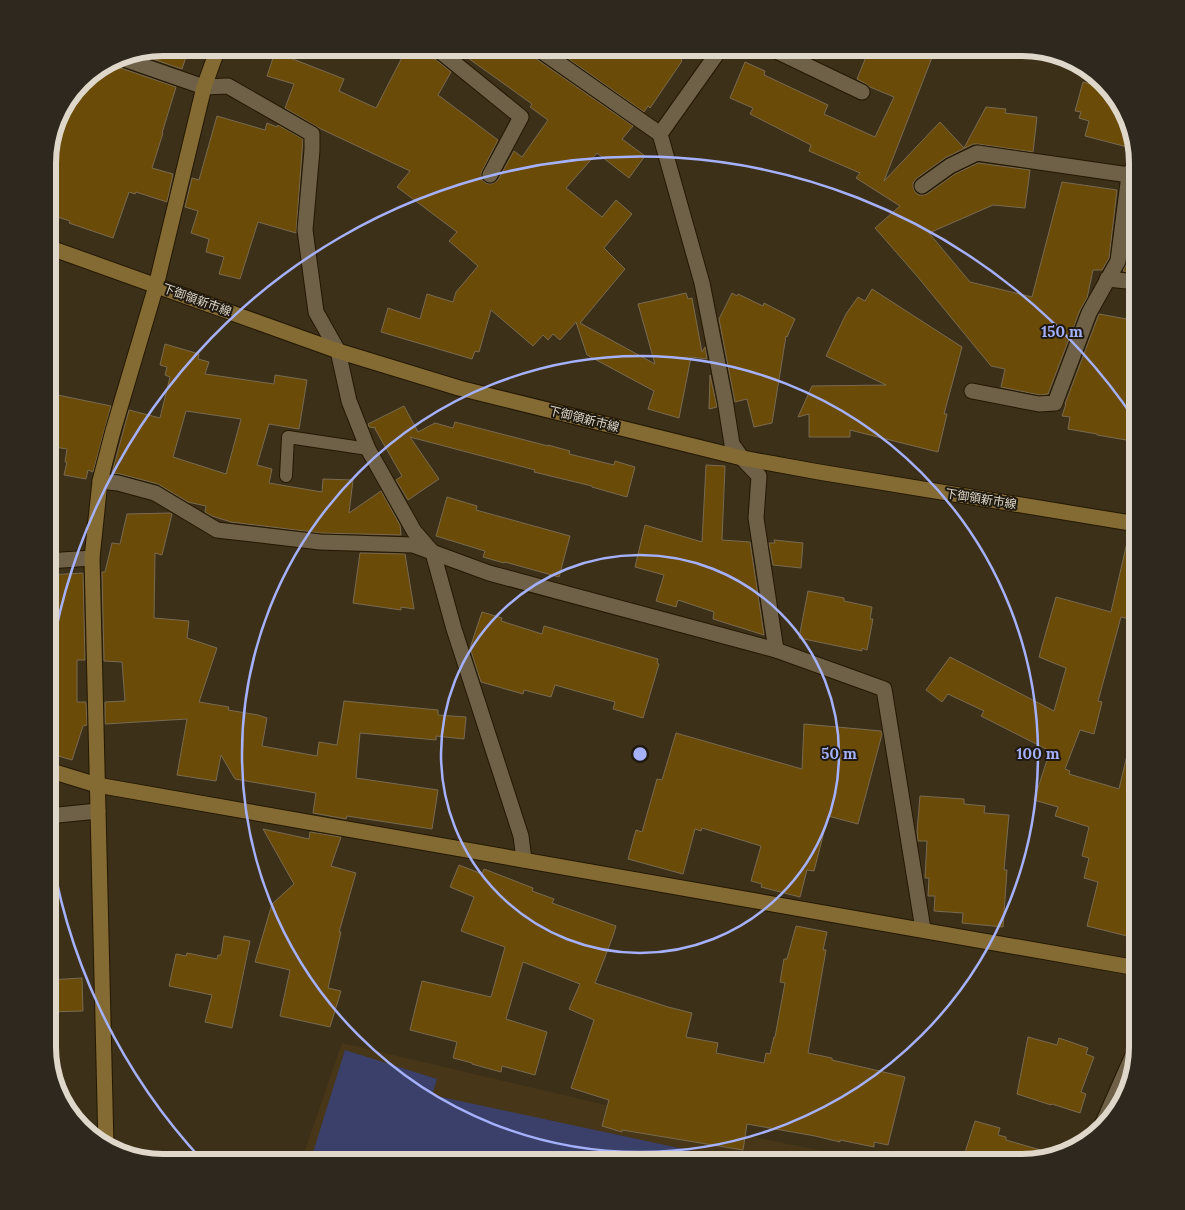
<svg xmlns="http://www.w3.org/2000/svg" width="1185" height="1210" viewBox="0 0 1185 1210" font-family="Lora,'Noto Sans JP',serif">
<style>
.built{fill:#473617}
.green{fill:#3a4069}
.building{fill:#6a4b08;stroke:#796a51;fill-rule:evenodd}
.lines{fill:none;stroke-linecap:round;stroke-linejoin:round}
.lane-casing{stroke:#241802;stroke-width:14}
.street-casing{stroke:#241802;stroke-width:17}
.secondary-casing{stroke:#241802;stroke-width:17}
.lane{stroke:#6f6148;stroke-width:12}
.street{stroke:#6f6148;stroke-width:15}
.secondary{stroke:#846b34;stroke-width:15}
.ring{fill:none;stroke:#a5b1fc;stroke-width:2.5}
.labels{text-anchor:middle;stroke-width:4;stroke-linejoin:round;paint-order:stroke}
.street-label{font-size:12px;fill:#dfd7c9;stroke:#1f190f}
.rim{fill:none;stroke:#dfd7c9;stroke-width:6}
.centre{fill:#a5b1fc;stroke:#1f190f;stroke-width:2.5}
.ring-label{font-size:15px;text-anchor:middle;font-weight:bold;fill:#a5b1fc;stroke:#1f190f;stroke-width:4;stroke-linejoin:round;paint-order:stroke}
</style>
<rect width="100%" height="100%" fill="#3d3019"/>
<polygon class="built" points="342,1043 635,1112 875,1162 301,1162"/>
<polygon class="green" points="345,1050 437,1079 432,1095 744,1162 310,1162"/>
<g class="building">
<polygon points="164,48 189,48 182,69 135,53"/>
<polygon points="407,48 427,48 427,52 430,55 451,72 438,95 498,140 482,171 481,175 482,180 486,183 490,184 494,183 498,180 514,151 522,157 548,120 530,107 532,104 461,53 460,55 450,48 528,48 529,52 532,56 633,126 622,139 645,156 629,178 597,153 566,188 602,217 616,200 632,214 604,248 625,269 580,323 655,364 638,304 686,293 688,299 692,298 702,352 705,347 707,359 691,357 679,418 648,409 654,391 587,355 576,322 560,340 553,334 548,340 543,335 533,346 491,310 479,352 475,351 472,359 381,332 388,308 420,319 427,294 453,302 456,292 478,266 449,241 457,232 397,187 410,171 319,128 285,108 294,84 267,76 275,52 344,79 339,91 376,108"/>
<polygon points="553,48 622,48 638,59 646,48 690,48 681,60 682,61 650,108 648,106 644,112"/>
<polygon points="873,48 930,48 928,53 933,55 884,181 940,122 964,148 986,107 1006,109 1005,113 1037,117 1033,152 978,144 973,144 945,158 917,178 913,183 913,187 915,192 919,195 923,195 927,194 955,174 978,163 1030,170 1025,208 993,205 929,233 970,282 1032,297 1062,182 1117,190 1109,258 1102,270 1093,270 1087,298 1080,310 1048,394 1040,395 1001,387 1005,369 991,366 917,276 875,228 900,206 856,178 860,173 809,151 811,145 750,114 753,108 730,98 745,62 765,71 764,75 828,105 824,114 875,137 894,97 870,87 866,84 857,79 868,52"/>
<polygon points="110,62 115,66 176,87 162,133 163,133 152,168 173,174 167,202 136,192 135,194 129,192 113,238 69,223 70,221 48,214 48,156 60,112 87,76"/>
<polygon points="1083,82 1110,89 1131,126 1135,149 1085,136 1089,121 1079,118 1081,112 1075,111"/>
<polygon points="217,116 265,130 267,123 277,127 278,125 303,139 296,233 258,222 240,279 219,274 224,257 206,252 209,239 191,233 198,211 185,207 192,178 199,180"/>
<polygon points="1130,240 1138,240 1138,273 1123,271 1127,263"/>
<polygon points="872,289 962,347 944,414 947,414 938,452 850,430 850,437 809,437 809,414 798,417 812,386 886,385 826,356 846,314 858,297 865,301"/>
<polygon points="732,293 737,296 738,294 763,306 764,303 795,319 787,337 786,336 772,423 754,427 747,399 735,402 719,319"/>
<polygon points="1099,314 1138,321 1138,442 1097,435 1097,434 1068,429 1070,417 1062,416 1066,404 1065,404"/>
<path d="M165,344l34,10 -1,5 11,3 -4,12 69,10 1,-9 32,5 -8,49 -30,-5 -12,41 15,4 -3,14 53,9 1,-13 30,1 -4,33 32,-22 19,34 1,10 -80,-2 -90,-11 -19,-6 -7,-4 1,-6 -18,-4 -30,-18 -38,-10 -8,-1 17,-63 31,8 10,-41 -5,-2 2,-8 -7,-2zM186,411l55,8 -15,55 -53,-17z"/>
<polygon points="710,375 717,407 709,409"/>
<polygon points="48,393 111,406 93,472 88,470 86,479 64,475 67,462 65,462 67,449 48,446"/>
<polygon points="404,406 418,432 435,423 453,428 455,422 548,446 548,445 570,451 569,454 614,465 615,461 635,467 627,497 592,487 592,486 534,472 535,470 410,437 439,479 408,500 396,480 402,476 375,429 376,428 369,427 368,424"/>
<polygon points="706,465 725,466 722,540 750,542 764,635 713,619 714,612 678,600 676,607 656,601 664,575 635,567 645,525 702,542"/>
<polygon points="447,497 477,506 476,510 570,536 559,577 505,562 504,563 483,557 485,551 436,536"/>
<polygon points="170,513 172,514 162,555 155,553 154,618 189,621 187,638 217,648 199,702 229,707 228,710 258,715 267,718 262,746 317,756 319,742 337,745 344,701 438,710 438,715 466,717 464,739 436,736 436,740 360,733 356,778 438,790 432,829 347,816 346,819 313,813 316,793 235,779 221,755 216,781 177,775 187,719 105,724 105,702 125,701 122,662 104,661 102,572 105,572 112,543 120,544 127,514"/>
<polygon points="1129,534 1138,534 1138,608 1134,620 1121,617 1098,701 1102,702 1094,734 1080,730 1065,769 1070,771 1069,774 1119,789 1129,747 1138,748 1138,931 1129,929 1127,936 1087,926 1098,882 1084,878 1089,858 1082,856 1089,827 1055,816 1058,807 1034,800 1050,751 981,716 984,711 948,694 942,702 926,690 950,657 1054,711 1066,668 1039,657 1056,597 1111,612"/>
<polygon points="774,540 803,543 801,568 773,565 769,543 775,543"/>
<polygon points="360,553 405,554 414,609 401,607 401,610 353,603"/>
<polygon points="83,573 85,660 77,660 77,702 86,702 87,725 83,726 72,760 48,753 56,724 48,694 48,575"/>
<polygon points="808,591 844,598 844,601 872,607 870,619 873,619 867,650 862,648 862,651 799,638"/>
<polygon points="482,612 502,618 501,621 542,634 544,626 658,659 657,663 659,664 643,718 613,709 615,702 555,685 551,697 524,690 523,694 481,682 470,648"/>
<polygon points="804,724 881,731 882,734 858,824 828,816 814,871 807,870 800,897 761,887 762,884 751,881 761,846 702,828 701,831 695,829 683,874 628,859 636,830 642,832 657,779 662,780 676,733 802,769"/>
<polygon points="920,796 964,799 964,804 985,806 984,813 1009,815 1004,870 1007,870 1003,927 962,923 963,913 934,911 935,896 928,896 929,878 925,878 927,841 918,841 917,832"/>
<polygon points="263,829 309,839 310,832 341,837 331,866 356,873 339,932 341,932 328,988 341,991 330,1027 280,1016 290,970 255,962 272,904 294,884"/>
<polygon points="459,865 482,874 484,869 533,888 532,891 554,899 552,903 616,926 613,936 595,983 668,1007 692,1013 686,1037 718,1043 716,1053 764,1063 766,1053 770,1054 774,1037 775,1037 785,983 780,982 784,959 787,959 796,926 827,932 823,950 826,950 808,1053 832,1058 832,1060 905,1077 888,1145 874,1142 874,1147 840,1140 840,1142 815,1136 747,1124 743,1150 622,1130 622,1132 602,1126 609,1100 571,1088 594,1020 569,1009 580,984 523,962 506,1019 547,1032 535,1075 502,1066 501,1072 472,1064 472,1063 453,1058 457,1042 410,1030 422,981 491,997 505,947 461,931 474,897 450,887"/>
<polygon points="224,936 250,941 232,1028 205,1022 212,995 169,986 176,954 186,956 187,953 217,959 218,955 221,955"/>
<polygon points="82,978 83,1011 48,1012 48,980"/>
<polygon points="1028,1037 1057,1045 1059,1038 1088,1048 1086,1054 1094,1057 1081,1092 1086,1094 1080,1113 1052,1104 1051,1105 1017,1094"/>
<polygon points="975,1121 1000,1128 998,1135 1006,1137 1006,1140 1058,1155 1022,1162 962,1162"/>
</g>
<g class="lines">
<g class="lane-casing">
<polyline id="lane" points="286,476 288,437 368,449"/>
</g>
<g class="street-casing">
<g id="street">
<polyline points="436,48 521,117 490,175"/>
<polyline points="537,48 660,134"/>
<polyline points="721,48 660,134 702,283 725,400 732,444 742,458 759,476 756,518 776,650"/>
<polyline points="770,48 862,92"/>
<polyline points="118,57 204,87 228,86 312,134 312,150 305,230 316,312 338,351 349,401 368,449 414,531 433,553 454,629 521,836 524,860"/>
<polyline points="922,186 950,166 977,153 1129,175"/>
<polyline points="1107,279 1137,282"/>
<polyline points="972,391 1039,404 1055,403 1089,313 1118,261 1129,175 1137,161"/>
<polyline points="100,481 118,483 155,493 217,530 320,542 413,545 489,573 776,650 884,689 923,929"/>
<polyline points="48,561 92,558"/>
<polyline points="48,816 98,811"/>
<polyline points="1099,1132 1137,1046"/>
</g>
</g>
<g class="secondary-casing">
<g id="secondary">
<polyline points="48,247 338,351 459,388 742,458 819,472 1137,524"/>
<polyline points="48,770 97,785 1137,968"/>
<polyline points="106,1146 92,558 100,481 113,431 156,286 204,87 218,48"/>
</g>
</g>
<use href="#lane" class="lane"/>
<use href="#street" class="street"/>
<use href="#secondary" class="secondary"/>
</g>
<g class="ring">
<circle cx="640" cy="754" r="199"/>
<circle cx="640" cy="754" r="398"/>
<path d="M203 1161A597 597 0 0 1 48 832M48 676A597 597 0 0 1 1135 420"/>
</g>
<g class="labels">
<g class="street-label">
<text transform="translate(197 300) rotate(20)" y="4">下御領新市線</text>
<text transform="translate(584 419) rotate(14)" y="4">下御領新市線</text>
<text transform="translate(981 499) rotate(9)" y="4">下御領新市線</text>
</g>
</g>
<path d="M0 0H1185V1210H0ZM163 56H1022A107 107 0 0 1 1129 163V1047A107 107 0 0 1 1022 1154H163A107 107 0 0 1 56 1047V163A107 107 0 0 1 163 56Z" fill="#2e281e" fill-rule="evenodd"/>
<path class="rim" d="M163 56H1022A107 107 0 0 1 1129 163V1047A107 107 0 0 1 1022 1154H163A107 107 0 0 1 56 1047V163A107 107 0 0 1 163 56Z"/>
<circle cx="640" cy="754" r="8" class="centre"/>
<g class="ring-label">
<text x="1062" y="337">150 m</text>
<text x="839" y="759">50 m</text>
<text x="1038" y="759">100 m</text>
</g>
</svg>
